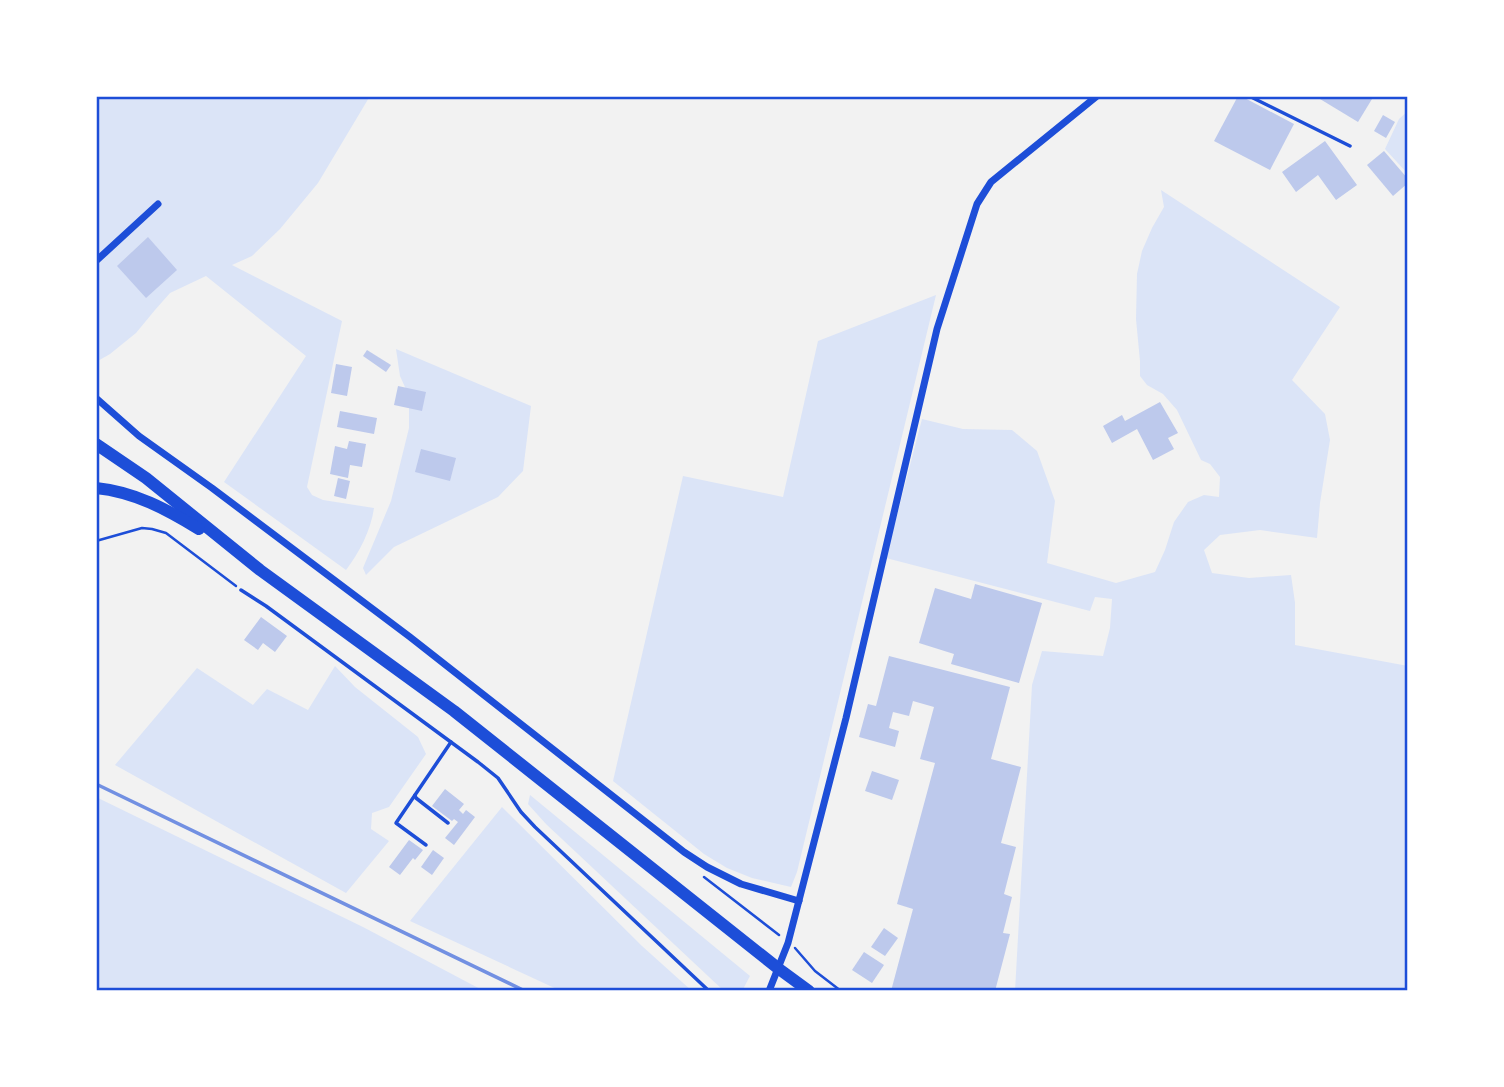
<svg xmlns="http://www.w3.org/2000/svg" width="1504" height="1087" viewBox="0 0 1504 1087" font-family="'Exo 2',sans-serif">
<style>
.green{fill:#dbe4f7}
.building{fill:#bdc9ec}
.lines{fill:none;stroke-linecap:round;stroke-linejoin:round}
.path{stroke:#1d4ed8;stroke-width:2.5}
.service{stroke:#1d4ed8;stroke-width:3.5}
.minor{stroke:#1d4ed8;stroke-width:7}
.primary{stroke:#1d4ed8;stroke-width:12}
.rail{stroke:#7290e2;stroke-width:3.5}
.neatline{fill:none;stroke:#1d4ed8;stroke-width:2.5}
</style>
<rect width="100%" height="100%" fill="#f2f2f2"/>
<g class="green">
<path d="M96,96h274l-52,87 -38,46 -28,27 -20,9 110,56 -35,166 5,8 11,5 51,8c-3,22 -15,45 -28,62l-122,-88 82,-126 -100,-80 -36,17 -15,17 -19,23 -26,21 -14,8z"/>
<polygon points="1408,111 1408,174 1385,149 1399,119"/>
<polygon points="1161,190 1340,307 1292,380 1325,414 1330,440 1320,503 1317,538 1260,530 1220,535 1204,550 1212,573 1249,578 1291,575 1295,603 1295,645 1408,666 1408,991 1015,991 1032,685 1042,651 1103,656 1110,628 1112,599 1095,597 1090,611 886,558 922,419 963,429 1012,430 1037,451 1055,501 1047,563 1116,583 1155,572 1165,550 1174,522 1188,502 1204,495 1219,497 1220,477 1210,464 1201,460 1177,410 1163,394 1147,385 1140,376 1140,361 1136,319 1137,274 1142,251 1152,228 1164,207"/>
<polygon points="936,295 797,872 791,887 752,878 727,868 704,854 613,781 683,476 783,497 818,341"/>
<polygon points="396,349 531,406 523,471 498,497 394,547 366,575 363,568 391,501 409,428 409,396 400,376"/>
<polygon points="335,666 355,687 418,737 426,754 389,807 372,813 371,829 389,841 346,893 115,765 197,668 253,705 267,689 308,710"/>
<polygon points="530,795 750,976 742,991 724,991 546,824 528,804"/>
<polygon points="96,797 363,927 484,991 96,991"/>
<polygon points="502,807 642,946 692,991 561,991 410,921"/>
</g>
<g class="building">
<polygon points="1238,96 1241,96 1294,124 1270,170 1214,141"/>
<polygon points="1322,96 1368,96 1372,99 1358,122 1320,99"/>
<polygon points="1383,115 1395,122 1386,138 1374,131"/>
<polygon points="1325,141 1357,185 1336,200 1318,175 1296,192 1282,172"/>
<polygon points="1384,151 1408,179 1408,183 1393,196 1367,165"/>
<polygon points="148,237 177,270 146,298 117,266"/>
<polygon points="367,350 391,365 386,372 363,356"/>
<polygon points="336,364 352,367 347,396 331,393"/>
<polygon points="398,386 426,392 422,411 394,405"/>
<polygon points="1160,402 1178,433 1168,438 1174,449 1153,460 1137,429 1112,443 1103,426 1122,415 1125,421"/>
<polygon points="340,411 377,418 374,434 337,427"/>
<polygon points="349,441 366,444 362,467 350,465 348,478 330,474 335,446 347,449"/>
<polygon points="421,449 456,458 450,481 415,472"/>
<polygon points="338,478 350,481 346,499 334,496"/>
<polygon points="975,584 1042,603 1019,683 951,664 954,654 919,643 935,588 971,599"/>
<polygon points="261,617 287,636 275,652 263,643 258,650 244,640"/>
<polygon points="889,656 1010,687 991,759 1021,767 1001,843 1016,847 1004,894 1012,897 1003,933 1010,934 995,991 891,991 913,909 897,904 935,763 920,759 934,707 913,701 909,716 893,712 889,728 899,731 895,747 859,737 868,704 876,706"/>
<polygon points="872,771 899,780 892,800 865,791"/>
<polygon points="445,789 464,804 459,810 463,814 466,810 475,817 454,845 445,838 458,822 454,819 452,821 432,806"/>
<polygon points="409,840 423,850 415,860 413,858 400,875 389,867"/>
<polygon points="433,850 444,858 432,875 421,867"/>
<polygon points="884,928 898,938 885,956 871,947"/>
<polygon points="864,952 884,965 872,983 852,970"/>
</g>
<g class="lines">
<g class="path">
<polyline points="96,541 142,528 152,529 166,533 236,586"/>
<polyline points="704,877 779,935"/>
<polyline points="795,948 815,971 841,991"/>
</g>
<g class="service">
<polyline points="1249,96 1350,146"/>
<polyline points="241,590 266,606 478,762 498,778 521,812 535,827 709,991"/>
<polyline points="415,795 396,823 426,845"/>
<polyline points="448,823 416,798 415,795 451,742"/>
</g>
<g class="minor">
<polyline points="96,261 158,204"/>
<polyline points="96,398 139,436 212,488 410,637 684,852 707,867 741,884 799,901"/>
<polyline points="769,991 788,943 846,718 937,329 977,204 991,182 1097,96"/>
</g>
<g class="primary">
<polyline points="96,444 146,478 260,570 454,711 779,969 809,991"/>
<path d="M96,488c39,4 70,21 103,41"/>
</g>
<polyline class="rail" points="96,784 525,991"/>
</g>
<rect width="1504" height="1087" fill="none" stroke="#ffffff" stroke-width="196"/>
<rect x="98" y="98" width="1308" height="891" class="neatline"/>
</svg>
